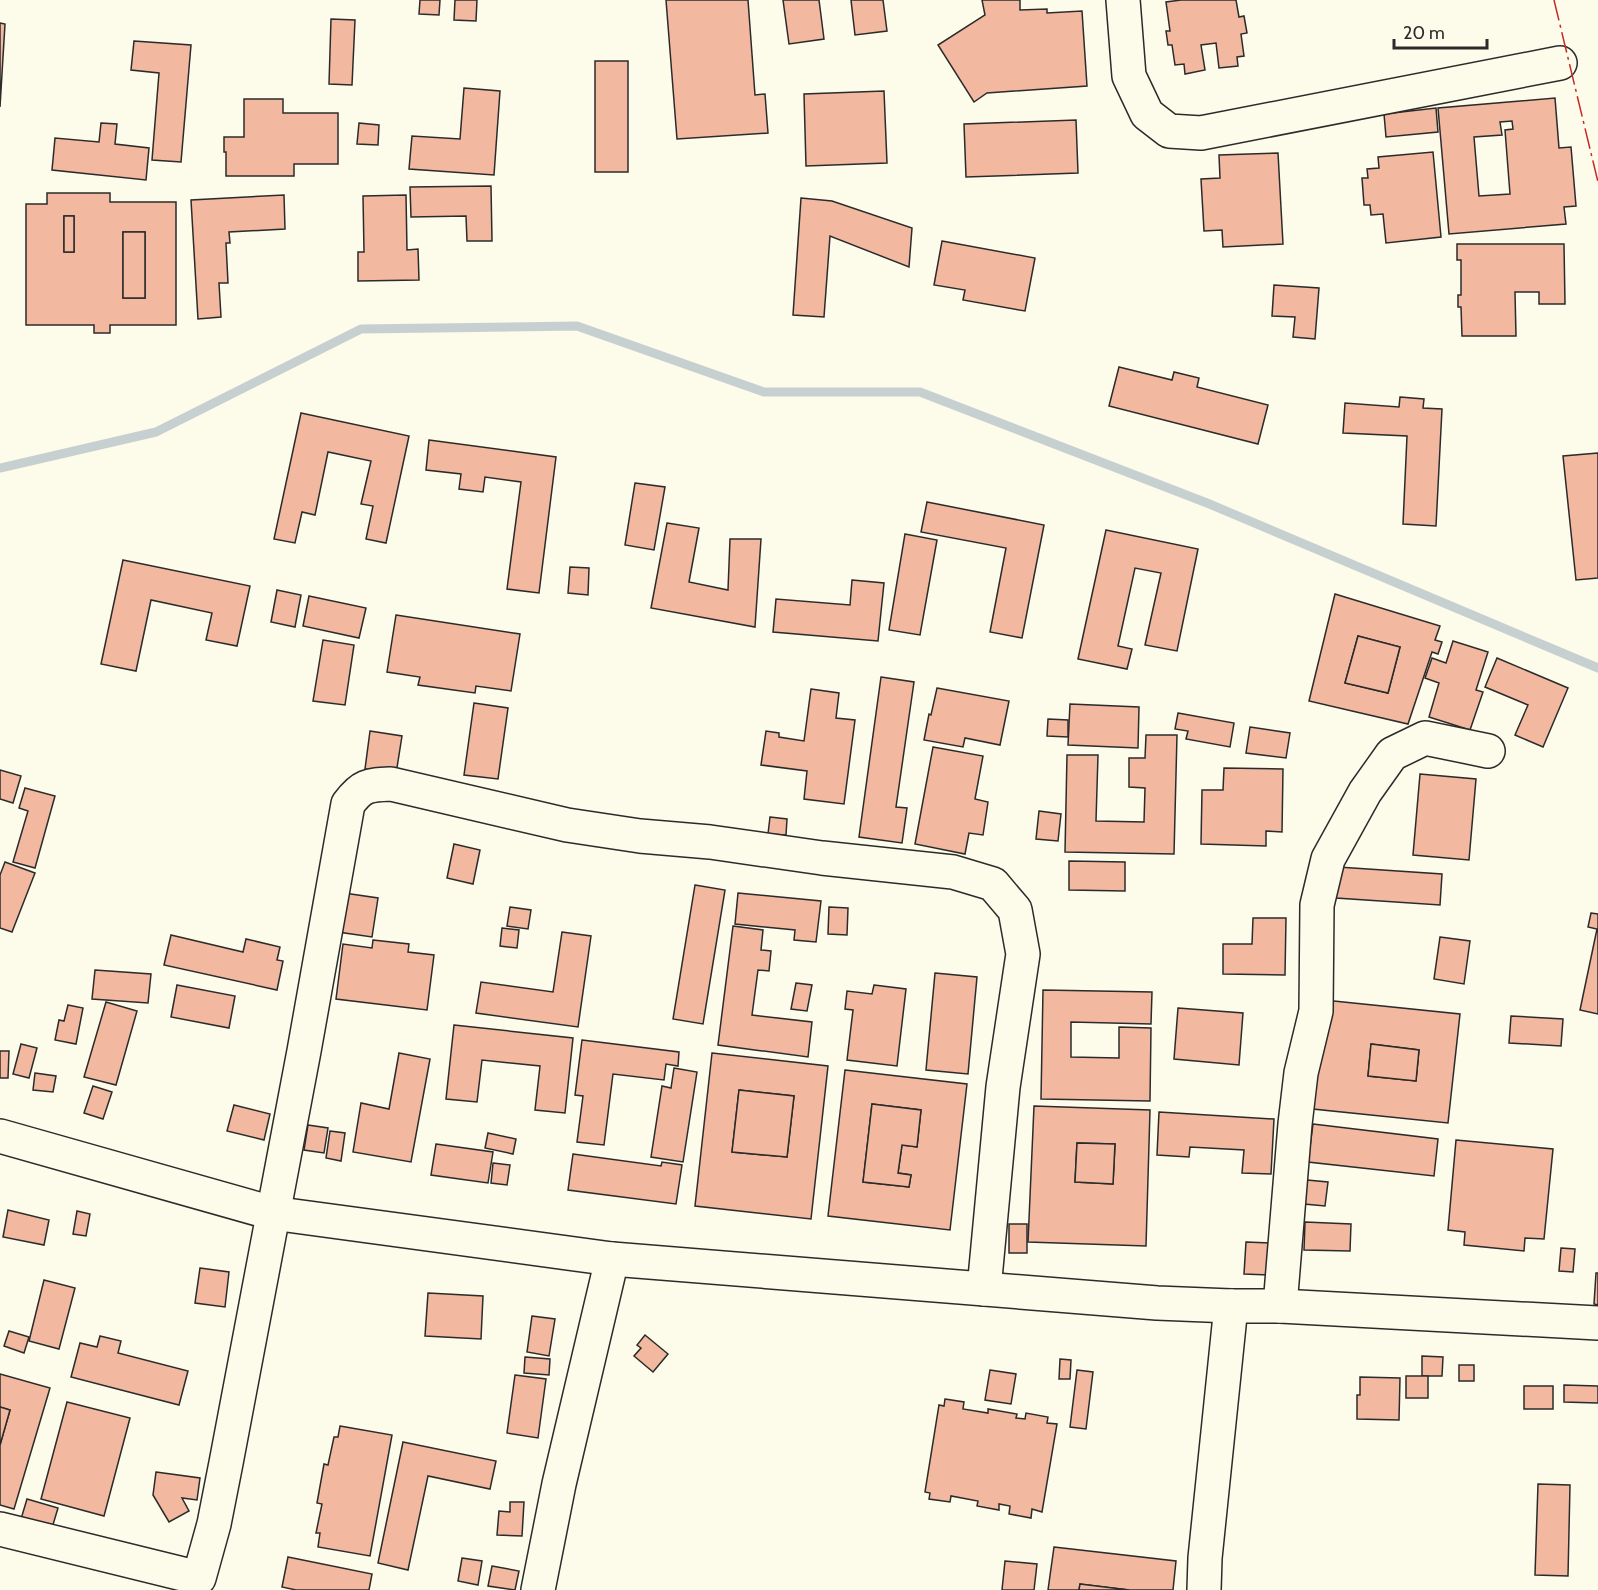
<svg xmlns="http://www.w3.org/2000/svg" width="1598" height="1590" viewBox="0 0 1598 1590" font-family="Cabin,sans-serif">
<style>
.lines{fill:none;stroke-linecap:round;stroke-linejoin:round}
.stream{stroke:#c7d0d0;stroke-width:9}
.building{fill:#f2b8a0;stroke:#2b2b2b;stroke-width:1.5;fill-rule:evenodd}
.minor-casing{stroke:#2b2b2b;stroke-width:36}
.minor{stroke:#fdfbea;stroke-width:33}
.power{stroke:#c62828;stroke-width:1.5;stroke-dasharray:21 4.5 3 4.5;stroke-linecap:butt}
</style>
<rect width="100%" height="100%" fill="#fdfbea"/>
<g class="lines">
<polyline class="stream" points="0,468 156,432 361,329 577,326 764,392 920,392 1207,503 1598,668"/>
</g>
<g class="building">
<polygon points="420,0 440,0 439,15 419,14"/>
<polygon points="455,0 477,0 476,21 454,20"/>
<polygon points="666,0 748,0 755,95 765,94 768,133 677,139"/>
<polygon points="783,0 819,0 824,39 789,44"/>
<polygon points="851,0 883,0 887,31 855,35"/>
<polygon points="982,0 1020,0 1020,10 1047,9 1047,13 1082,11 1087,86 987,93 974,102 938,45 985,15"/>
<polygon points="1181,0 1236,0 1239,17 1244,16 1247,33 1241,34 1244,56 1237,57 1238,66 1219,68 1216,43 1201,45 1205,70 1185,74 1184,64 1175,65 1172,45 1168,45 1166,31 1170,31 1166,2"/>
<polygon points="331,19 355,20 352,85 329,84"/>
<polygon points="0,23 5,24 0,107"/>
<polygon points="134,41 191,45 181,162 152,160 159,73 131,70"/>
<rect x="595" y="61" width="33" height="111"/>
<polygon points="464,88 500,91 494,175 409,169 412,136 460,139"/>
<polygon points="884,91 887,163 806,166 804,94"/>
<path d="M1555,98l4,50 12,-1 5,59 -12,1 2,17 -117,10 -11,-126zM1512,121l1,8 -8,1 5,64 -31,2 -5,-59 28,-2 -2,-13z"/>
<polygon points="244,99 283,99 283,113 338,113 338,164 294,164 294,176 226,176 226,152 224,152 224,137 244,137"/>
<polygon points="1436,108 1438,132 1386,137 1384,114"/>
<polygon points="1076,120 1078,173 966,177 964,124"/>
<polygon points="101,123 117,124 115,144 149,148 146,180 52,170 55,138 99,142"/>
<polygon points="359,123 379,125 378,145 357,144"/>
<polygon points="1433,152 1441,237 1386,243 1383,214 1371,215 1370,205 1364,205 1362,178 1368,178 1367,169 1379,168 1378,157"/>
<polygon points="1278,153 1283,244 1223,247 1222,230 1204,231 1201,179 1220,178 1219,155"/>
<polygon points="491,186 492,241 467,241 466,216 411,217 410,187"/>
<path d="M47,193h63v9h66v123h-66v8h-16v-8h-68v-121h21zM64,216h10v36h-10zM123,232h22v66h-22z"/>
<polygon points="284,195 285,229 229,232 230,243 226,243 228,283 219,283 221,317 198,319 191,200"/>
<polygon points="406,195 407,250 418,249 419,280 358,281 358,252 364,252 363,196"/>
<polygon points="801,198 832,201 912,228 909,267 830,236 824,317 793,315"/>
<rect x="64" y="216" width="10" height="36"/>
<rect x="123" y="232" width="22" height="66"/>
<polygon points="942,241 1035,258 1025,311 963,300 965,290 934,285"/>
<polygon points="1457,244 1564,244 1565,304 1539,304 1539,292 1515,292 1516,336 1462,336 1461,307 1458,307 1458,295 1461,295 1461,260 1457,260"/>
<polygon points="1274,285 1319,288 1315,339 1293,337 1295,317 1272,316"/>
<polygon points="1119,367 1172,380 1174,372 1199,378 1197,387 1268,405 1258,444 1109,406"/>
<polygon points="1400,397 1424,399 1423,408 1442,409 1436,526 1403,524 1407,436 1343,433 1345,403 1399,407"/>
<polygon points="301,413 409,436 386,543 366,539 373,506 361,504 371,461 328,452 315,515 302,512 295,543 274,539"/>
<polygon points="429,440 556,457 539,593 507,589 521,482 485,477 483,492 459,489 461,474 426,470"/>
<polygon points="1598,453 1598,578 1576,580 1563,456"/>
<polygon points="635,483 665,487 654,550 625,545"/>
<polygon points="927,502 1044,525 1022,638 990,632 1006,548 921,532"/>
<polygon points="667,523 699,528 689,582 728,590 730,539 761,539 755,627 651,608"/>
<polygon points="1106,530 1198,549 1177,651 1145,645 1161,573 1135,568 1118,646 1132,649 1127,669 1078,659"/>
<polygon points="905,534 937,540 920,635 889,630"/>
<polygon points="123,560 250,586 237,646 206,640 212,613 151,600 136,671 101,664"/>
<polygon points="570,567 589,568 588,595 568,593"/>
<polygon points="852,580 884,583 878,641 773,632 776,599 850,605"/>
<polygon points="277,590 301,595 295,627 271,622"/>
<path d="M1335,594l105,32 -5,14 7,2 -4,12 -6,-2 -24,72 -99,-23zM1358,636l42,11 -12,46 -43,-10z"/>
<polygon points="309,596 366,608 359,638 303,626"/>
<polygon points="396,615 520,634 511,691 476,686 475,693 418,685 420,677 387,672"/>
<polygon points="1358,636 1400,647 1388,693 1345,683"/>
<polygon points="323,640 354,645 345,705 313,701"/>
<polygon points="1453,641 1488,652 1476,690 1483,692 1470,730 1429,717 1439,683 1425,678 1432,658 1446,663"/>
<polygon points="1497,658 1568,688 1543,747 1515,735 1528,705 1485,687"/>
<polygon points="881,677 914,682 896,807 907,808 902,843 859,837"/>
<polygon points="937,688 1009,701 1000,745 965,738 963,747 924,740 929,714 931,715"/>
<polygon points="811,689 839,693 836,718 855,720 844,804 804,799 807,771 761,765 766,731 779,733 779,737 804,741"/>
<polygon points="474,703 508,708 498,779 464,775"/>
<polygon points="1070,704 1139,707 1138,748 1068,745"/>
<polygon points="1178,713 1234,723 1230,747 1186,739 1188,731 1175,729"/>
<polygon points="1048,719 1068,720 1068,737 1047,736"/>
<polygon points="1250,727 1290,733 1286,758 1246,753"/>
<polygon points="370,731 402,736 396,774 365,769"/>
<polygon points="1146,735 1177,735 1174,854 1065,852 1067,755 1098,755 1096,821 1144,822 1145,788 1129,787 1129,758 1145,758"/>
<polygon points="933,747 983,756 975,799 988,802 983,835 969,833 965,854 915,844"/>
<polygon points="1224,768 1283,769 1282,832 1266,831 1266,846 1201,844 1202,790 1223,790"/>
<polygon points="0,770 21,776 13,803 0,799"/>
<polygon points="1420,774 1476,779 1469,860 1413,855"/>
<polygon points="25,788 55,796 35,868 13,862 28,811 19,808"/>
<polygon points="1039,811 1061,814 1058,841 1036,839"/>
<polygon points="770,817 787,819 786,835 768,834"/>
<polygon points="454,844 480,850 473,884 447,878"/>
<polygon points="1069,861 1125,862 1125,891 1069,890"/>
<polygon points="5,862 35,873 12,932 0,928 0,875"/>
<polygon points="1338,867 1442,874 1440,905 1336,898"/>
<polygon points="695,885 725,890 703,1024 673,1019"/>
<polygon points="344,893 378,898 372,937 338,932"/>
<polygon points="738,893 821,901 816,942 794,940 795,930 735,924"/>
<polygon points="510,907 531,910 528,929 507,926"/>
<polygon points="829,907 848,908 847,935 828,934"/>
<polygon points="1591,913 1598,914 1598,1014 1580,1010 1597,929 1588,927"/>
<polygon points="1253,918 1286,918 1285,975 1223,974 1223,944 1252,944"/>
<polygon points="733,926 763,930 761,950 771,951 769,971 758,970 752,1015 812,1022 808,1057 718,1045"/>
<polygon points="502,928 519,930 517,948 500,946"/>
<polygon points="562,932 591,936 578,1027 476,1013 481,982 553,992"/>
<polygon points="171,935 243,952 246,939 280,947 277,960 283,961 277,990 164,965"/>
<polygon points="1440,937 1470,941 1464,984 1434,979"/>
<polygon points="373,940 409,944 408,952 434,955 427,1010 336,999 343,944 372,948"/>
<polygon points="95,970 151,974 148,1003 92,999"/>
<polygon points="935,973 977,977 968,1074 926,1070"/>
<polygon points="796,983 812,985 807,1011 791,1009"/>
<polygon points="177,985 235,996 229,1028 171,1017"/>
<polygon points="874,985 906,989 897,1066 847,1060 853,1010 845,1009 847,991 872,994"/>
<polygon points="1043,990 1152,992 1151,1024 1071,1022 1071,1057 1119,1058 1119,1027 1151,1028 1150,1101 1041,1099"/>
<path d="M1324,1000l136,14 -12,109 -135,-14zM1371,1044l48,6 -3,31 -48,-5z"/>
<polygon points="106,1002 137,1011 116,1085 84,1077"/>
<polygon points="68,1005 83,1008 76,1044 55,1040 59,1020 64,1021"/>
<polygon points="1178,1008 1243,1013 1239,1065 1174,1059"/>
<polygon points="1511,1016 1563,1019 1561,1046 1509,1043"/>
<polygon points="454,1025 573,1038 565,1113 535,1110 540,1066 482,1060 477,1102 446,1099"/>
<polygon points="582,1040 679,1052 678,1066 666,1064 664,1080 613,1074 604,1145 577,1142 583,1096 575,1095"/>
<polygon points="21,1044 37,1048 29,1078 13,1074"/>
<polygon points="1371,1044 1419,1050 1416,1081 1368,1076"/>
<polygon points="0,1051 9,1051 8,1078 0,1078"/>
<polygon points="399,1053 430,1059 411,1162 353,1152 361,1103 389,1109"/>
<path d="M712,1053l116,13 -17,153 -116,-13zM739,1090l55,6 -7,61 -55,-5z"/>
<polygon points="674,1068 697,1072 683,1162 651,1157 662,1086 671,1088"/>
<path d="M845,1070l122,14 -17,146 -122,-14zM872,1104l49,6 -4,37 -15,-2 -4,28 13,2 -2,12 -46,-5z"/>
<polygon points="35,1073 56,1076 53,1092 33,1090"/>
<polygon points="93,1086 112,1092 103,1119 84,1113"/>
<polygon points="739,1090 794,1096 787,1157 732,1152"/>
<polygon points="872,1104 921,1110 917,1147 902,1145 898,1173 911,1175 909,1187 863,1182"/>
<polygon points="234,1105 270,1114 264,1140 227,1131"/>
<path d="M1034,1106l116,4 -4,136 -118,-4zM1077,1143l38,1 -2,40 -38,-2z"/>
<polygon points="1159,1112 1274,1119 1271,1174 1242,1173 1244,1150 1190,1147 1189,1157 1157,1155"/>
<polygon points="1313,1124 1438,1139 1434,1176 1308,1162"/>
<polygon points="308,1125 328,1128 324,1153 304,1150"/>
<polygon points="330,1131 345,1133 341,1161 326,1158"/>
<polygon points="488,1133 516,1139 513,1154 485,1148"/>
<polygon points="1456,1140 1553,1149 1544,1239 1525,1238 1524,1251 1464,1245 1465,1232 1448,1230"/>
<polygon points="1077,1143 1115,1144 1113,1184 1075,1182"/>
<polygon points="436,1144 493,1152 488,1183 431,1175"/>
<polygon points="573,1154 661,1166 662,1162 682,1165 676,1204 568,1190"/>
<polygon points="493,1163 510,1165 507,1185 491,1183"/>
<polygon points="1307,1180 1328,1182 1325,1206 1304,1204"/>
<polygon points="8,1210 49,1220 44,1245 3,1237"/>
<polygon points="77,1211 90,1214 86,1236 73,1234"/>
<polygon points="1305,1222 1351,1224 1350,1251 1304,1250"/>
<rect x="1009" y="1224" width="18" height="29"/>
<polygon points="1246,1242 1270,1243 1269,1275 1244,1274"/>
<polygon points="1561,1248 1575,1249 1573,1272 1559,1271"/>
<polygon points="200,1268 229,1272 225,1307 195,1303"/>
<polygon points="1596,1273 1598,1273 1598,1305 1594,1304"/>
<polygon points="44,1280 75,1288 59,1349 29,1341"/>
<polygon points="428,1293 483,1296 481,1339 425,1336"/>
<polygon points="532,1316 555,1319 549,1356 527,1352"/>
<polygon points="9,1331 29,1337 24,1353 4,1346"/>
<polygon points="645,1335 668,1354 653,1372 634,1356 641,1348 637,1345"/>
<polygon points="100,1336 121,1341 118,1353 188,1371 179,1405 71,1377 80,1343 97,1347"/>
<polygon points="1422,1356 1443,1357 1442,1376 1422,1376"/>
<polygon points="525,1357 550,1359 549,1375 524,1373"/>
<polygon points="1060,1359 1071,1360 1070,1379 1059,1379"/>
<rect x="1459" y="1365" width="15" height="16"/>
<polygon points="990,1370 1016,1374 1011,1404 985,1400"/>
<polygon points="1077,1370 1093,1372 1086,1429 1070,1427"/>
<polygon points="0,1374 50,1388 14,1509 0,1505 0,1445 10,1410 0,1407"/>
<polygon points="515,1375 546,1379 538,1438 507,1433"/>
<rect x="1406" y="1376" width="22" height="22"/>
<polygon points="1360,1377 1400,1378 1399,1420 1357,1419 1357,1395 1360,1395"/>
<polygon points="1564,1385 1598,1386 1598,1403 1564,1402"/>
<rect x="1524" y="1386" width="29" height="23"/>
<polygon points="945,1399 964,1402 963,1409 988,1413 988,1409 1017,1414 1016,1418 1025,1419 1026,1413 1048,1417 1047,1423 1057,1424 1042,1512 1032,1509 1031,1518 1009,1514 1010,1506 999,1504 999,1510 977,1506 978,1501 951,1496 950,1502 929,1499 930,1493 925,1492 939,1405 944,1406"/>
<polygon points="67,1402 130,1418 104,1516 41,1499"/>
<polygon points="0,1407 10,1410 0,1445"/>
<polygon points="340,1426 392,1435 370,1556 318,1547 320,1533 316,1533 322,1504 317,1503 324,1464 328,1465 334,1437 338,1437"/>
<polygon points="403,1442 496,1461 490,1489 428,1476 408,1570 378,1563"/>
<polygon points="156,1472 200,1478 197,1500 182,1498 189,1511 169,1522 153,1495"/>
<polygon points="1538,1484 1570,1485 1568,1576 1535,1575"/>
<polygon points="27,1499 58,1508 52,1528 21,1519"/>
<polygon points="510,1502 524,1502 522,1536 497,1535 499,1511 510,1512"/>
<polygon points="1054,1547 1176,1561 1173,1590 1129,1590 1080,1584 1079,1590 1048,1590"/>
<polygon points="288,1557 372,1574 369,1590 296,1590 282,1587"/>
<polygon points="462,1558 482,1561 478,1585 458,1581"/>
<polygon points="1005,1561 1037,1564 1034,1590 1002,1590"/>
<polygon points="492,1566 519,1571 515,1590 488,1586"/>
<polygon points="1080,1584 1129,1590 1079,1590"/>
</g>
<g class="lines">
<g class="minor-casing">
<g id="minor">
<polyline points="1123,0 1129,76 1147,114 1169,131 1201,133 1560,63"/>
<polyline points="0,1136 272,1213 612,1259 1157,1303 1231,1306 1280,1306 1598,1323"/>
<polyline points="1280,1306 1295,1124 1301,1073 1316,1011 1317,905 1328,859 1365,792 1392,754 1425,738 1488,751"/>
<path d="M0,1529l199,49 15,-54 12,-61 78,-412 44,-247c14,-19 20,-19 43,-20l176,41 73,11 70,6 112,16 131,14 40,12 22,26 8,44 -20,133 -19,202"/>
<polyline points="538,1590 559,1484 612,1259"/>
<polyline points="1204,1590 1205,1558 1231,1306"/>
</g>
</g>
<use href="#minor" class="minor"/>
<polyline class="power" points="1554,0 1598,182"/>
</g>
<path d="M1394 39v9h93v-9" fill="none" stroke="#2b2b2b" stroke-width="3"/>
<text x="1403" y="39" font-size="18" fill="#2b2b2b" stroke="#fdfbea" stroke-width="4.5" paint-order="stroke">20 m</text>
</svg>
